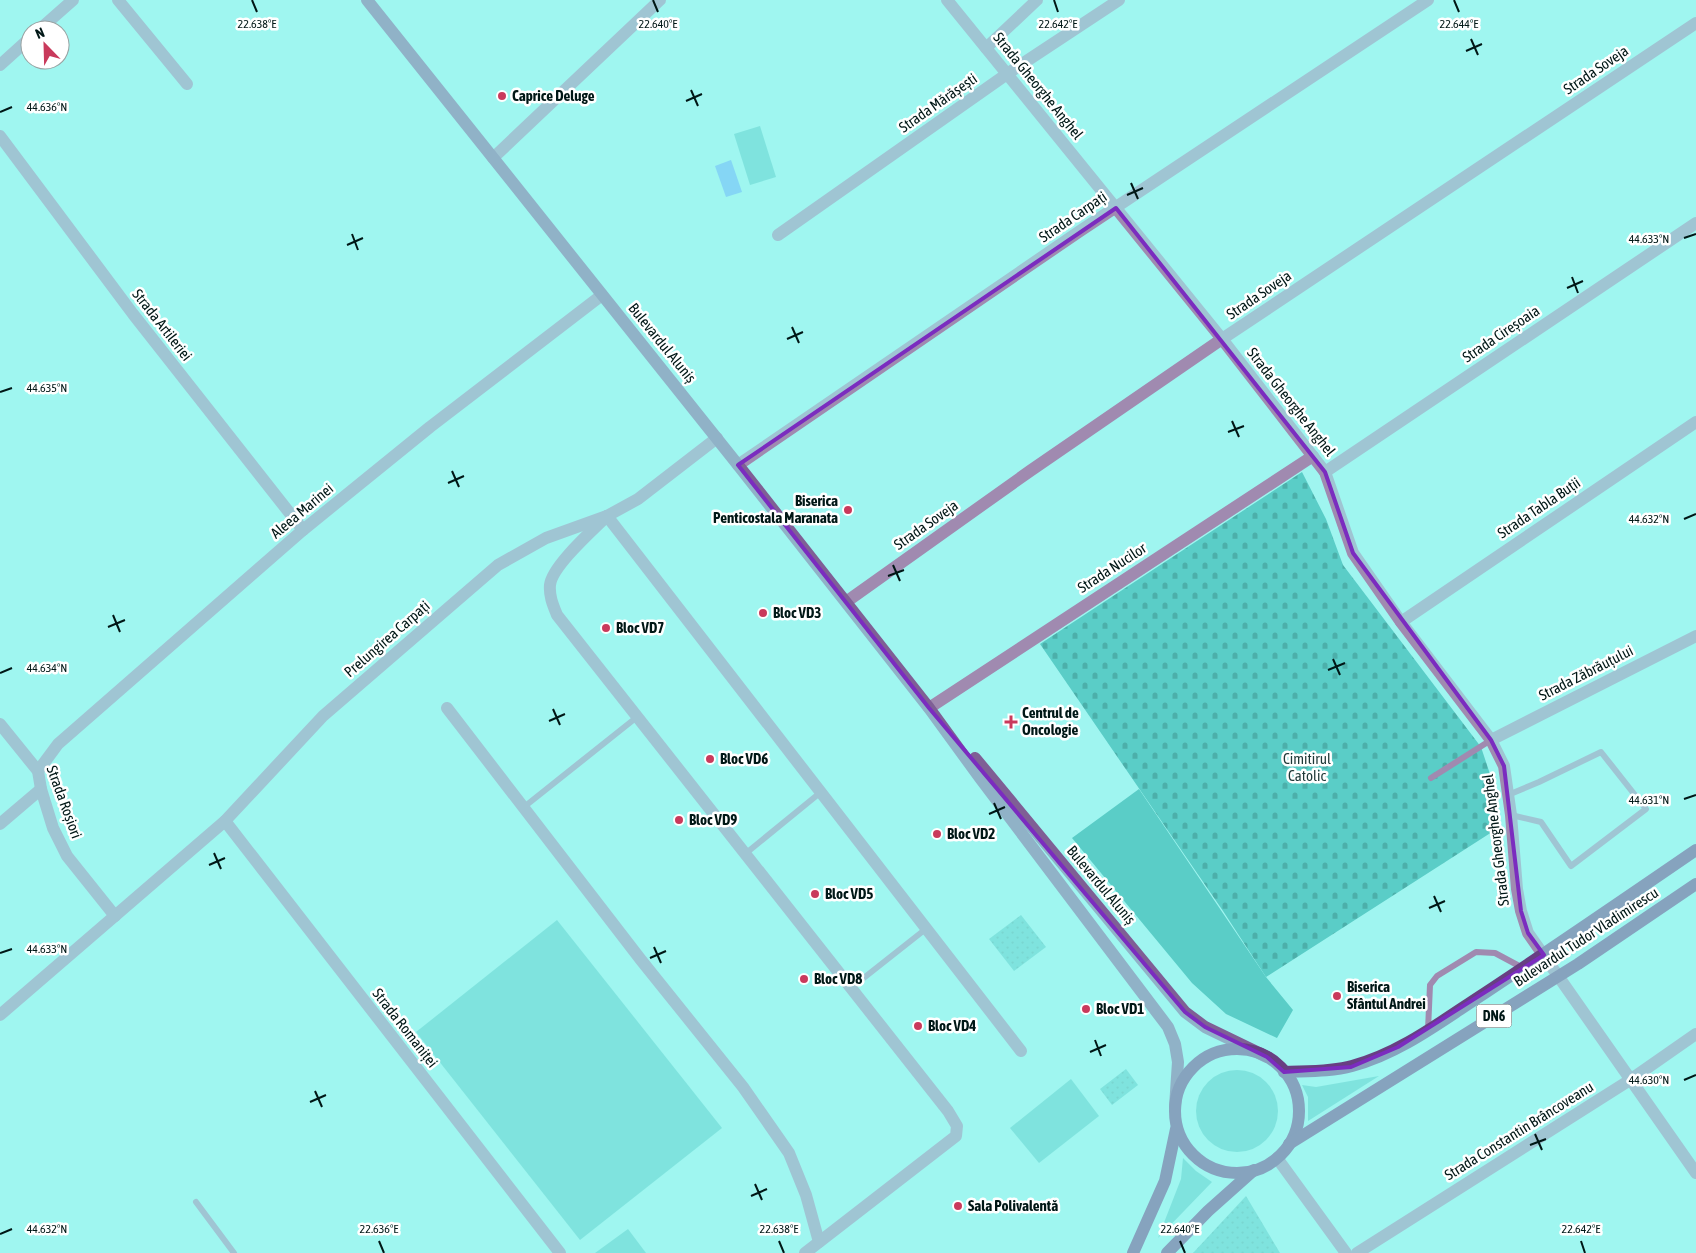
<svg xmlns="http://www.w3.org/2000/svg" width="1696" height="1253" viewBox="0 0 1696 1253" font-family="'Asap Condensed',sans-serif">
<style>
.green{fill:#5acdc7}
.cemetery{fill:url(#cemetery-stones)}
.park{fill:url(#park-dots)}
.water{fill:#66affb}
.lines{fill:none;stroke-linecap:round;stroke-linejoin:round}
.lane{stroke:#a08ab0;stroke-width:6}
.street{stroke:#a08ab0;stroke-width:12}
.secondary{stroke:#7f5f95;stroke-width:12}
.primary{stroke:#683f82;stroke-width:12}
.marked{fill:none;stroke:#7b2cbf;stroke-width:4;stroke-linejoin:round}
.ticks{fill:none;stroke:#001716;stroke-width:2}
.poi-dot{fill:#c93a5c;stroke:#fff;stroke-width:2}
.labels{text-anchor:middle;stroke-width:5;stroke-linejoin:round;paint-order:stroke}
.shield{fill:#fff;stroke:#4c5d5c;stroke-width:1}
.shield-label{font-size:14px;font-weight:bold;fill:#001716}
.street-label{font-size:15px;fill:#001716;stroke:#fff}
.poi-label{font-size:15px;font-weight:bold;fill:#001716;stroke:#fff;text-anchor:start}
.park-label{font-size:15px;fill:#1e3837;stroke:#fff}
.ticks-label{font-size:12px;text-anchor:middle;fill:#001716;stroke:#fff;stroke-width:5;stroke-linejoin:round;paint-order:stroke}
</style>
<defs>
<pattern id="cemetery-stones" width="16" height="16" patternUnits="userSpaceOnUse" patternTransform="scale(1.25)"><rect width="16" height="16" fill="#5acdc7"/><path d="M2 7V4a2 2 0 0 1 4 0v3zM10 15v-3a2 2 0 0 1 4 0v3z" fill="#4cafaa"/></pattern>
<pattern id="park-dots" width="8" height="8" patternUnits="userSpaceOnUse" patternTransform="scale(1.25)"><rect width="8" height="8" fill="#5acdc7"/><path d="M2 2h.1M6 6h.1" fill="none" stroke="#4cafaa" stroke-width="1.8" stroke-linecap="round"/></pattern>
</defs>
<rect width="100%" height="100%" fill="#9ff5f0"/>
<g class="green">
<polygon points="760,126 776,177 750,185 734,134"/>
<polygon points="1139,789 1266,977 1293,1010 1277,1038 1226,1014 1192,983 1072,838"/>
<polygon points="557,920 722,1128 580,1240 416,1032"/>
<circle cx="1237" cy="1111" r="41"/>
<polygon points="1379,1076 1308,1121 1308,1097 1302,1085 1316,1087"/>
<polygon points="1071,1079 1099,1116 1039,1163 1010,1128"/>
<polygon points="1183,1158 1196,1171 1212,1182 1158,1238 1181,1179"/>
<polygon points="628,1229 646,1253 595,1253"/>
</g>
<polygon class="cemetery" points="1302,472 1326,519 1343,565 1481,747 1492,780 1497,820 1492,832 1266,977 1223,911 1040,644"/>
<g class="park">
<polygon points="1021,915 1046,947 1014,971 989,939"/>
<polygon points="1126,1069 1138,1085 1112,1105 1100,1089"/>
<polygon points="1246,1196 1280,1253 1193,1253"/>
</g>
<polygon class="water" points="731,160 742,192 726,197 715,166"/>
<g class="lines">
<g class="lane">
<polyline points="1431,778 1491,740"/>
<polyline points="1508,795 1539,782 1601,752 1646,809 1571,866 1541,822 1511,815"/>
<polyline points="524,807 637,717"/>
<polyline points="745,854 821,792"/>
<polyline points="851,988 927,928"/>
<polyline points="1428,1030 1430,985 1437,976 1476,952 1495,953 1523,968"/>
<polyline points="196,1202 234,1253"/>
</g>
<g class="street">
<polyline points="118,0 187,84"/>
<polyline points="947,0 1222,339 1325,472 1353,553 1401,622 1491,740 1504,766 1511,815 1517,889 1521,911 1528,933 1696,1173"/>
<polyline points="39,30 73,0"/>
<polyline points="986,48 1037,0"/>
<polyline points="0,65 30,38"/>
<polyline points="0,136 133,314 303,530"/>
<polyline points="493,158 660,0"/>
<polyline points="778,235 1007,74 1119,0"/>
<polyline points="738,465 1080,231 1428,0"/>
<polyline points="1325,472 1696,223"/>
<path d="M607,516c-14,14 -55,50 -57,69 -1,11 3,20 7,30l391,496 9,15 -1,10 -151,117"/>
<polyline points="607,516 1021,1051"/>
<polyline points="846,602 1030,471 1222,339 1696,23"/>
<polyline points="1401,622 1696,422"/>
<polyline points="447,708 641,960 743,1087 789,1153 806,1195 819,1242"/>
<polyline points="929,708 1313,456"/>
<polyline points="0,724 38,771 41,789 53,828 67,856 115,916"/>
<polyline points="1491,740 1696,636"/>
<polyline points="38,771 58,744 303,530 430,427 602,295"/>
<polyline points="225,821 560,1253"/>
<polyline points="0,824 41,789"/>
<polyline points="0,1015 225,821 323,716 498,565 546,538 607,516 638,499 717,438"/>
<polyline points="1277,1158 1346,1253"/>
<polyline points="1357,1253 1630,1080 1696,1034"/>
</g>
<g class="secondary">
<polyline points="367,0 738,465 929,708 980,778 1168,1027 1175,1044 1178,1062 1175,1107"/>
<polyline points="975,758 1185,1012 1205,1027 1267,1057"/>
</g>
<g class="primary">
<circle cx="1237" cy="1111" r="62"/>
<path d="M1284,1072c22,-1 47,0 68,-6 49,-13 91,-46 133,-73 71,-47 141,-95 211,-143"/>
<polyline points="1289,1144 1578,964 1696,884"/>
<polyline points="1133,1253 1165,1181 1176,1129"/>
<polyline points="1167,1253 1208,1211 1254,1170"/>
</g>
</g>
<path d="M0 0H1696V1253H0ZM1116,208l209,264 28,81 138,187 13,26 17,145 7,22 16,22 -146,92 -47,20 -67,5 -17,-15 -62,-30 -20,-15 -256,-304 -191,-243z" fill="#9ff5f0" fill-opacity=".55" fill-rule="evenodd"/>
<path class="marked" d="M1116,208l209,264 28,81 138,187 13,26 17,145 7,22 16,22 -146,92 -47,20 -67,5 -17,-15 -62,-30 -20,-15 -256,-304 -191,-243z"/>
<path class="ticks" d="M252,0l5,12M653,0l5,12M1054,0l4,12M1454,0l5,12M1471,39l7,16M1466,51l16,-7M691,90l7,16M686,101l16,-7M0,112l12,-5M1131,183l7,16M1127,195l16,-7M352,234l6,16M1684,238l12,-4M347,245l16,-7M1572,277l6,16M1567,288l16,-7M792,327l7,16M787,339l16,-7M0,392l12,-4M1232,421l7,16M1228,432l16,-6M452,471l7,16M448,483l16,-7M1684,519l12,-5M893,565l7,16M888,576l16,-6M113,615l7,17M108,627l17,-7M1333,659l7,16M1328,670l17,-7M0,673l12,-5M553,709l7,16M549,721l16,-7M1684,799l12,-4M994,803l7,16M989,814l16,-7M214,853l7,16M209,865l16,-7M1434,896l7,16M1429,908l16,-7M654,947l7,16M0,953l12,-4M650,958l16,-7M1095,1040l6,16M1090,1052l16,-7M1684,1080l12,-5M315,1091l7,16M310,1102l16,-7M1535,1134l7,16M1530,1145l16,-6M755,1184l7,16M751,1196l16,-7M0,1234l12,-5M379,1241l5,12M779,1241l5,12M1180,1241l5,12M1581,1241l4,12"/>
<g class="poi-dot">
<circle cx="502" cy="96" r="5"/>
<circle cx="848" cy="510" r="5"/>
<circle cx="763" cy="613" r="5"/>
<circle cx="606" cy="628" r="5"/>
<path d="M1008.5 714.5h5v5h5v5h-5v5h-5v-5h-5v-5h5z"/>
<circle cx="710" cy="759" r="5"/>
<circle cx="679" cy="820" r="5"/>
<circle cx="937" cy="834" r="5"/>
<circle cx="815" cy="894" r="5"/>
<circle cx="804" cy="979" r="5"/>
<circle cx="1337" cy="996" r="5"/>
<circle cx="1086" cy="1009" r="5"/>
<circle cx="918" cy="1026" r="5"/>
<circle cx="958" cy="1206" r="5"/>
</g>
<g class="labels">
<rect class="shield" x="1476.5" y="1004.5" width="35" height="23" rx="4"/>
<g class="shield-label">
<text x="1494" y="1021">DN6</text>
</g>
<g class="street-label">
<text transform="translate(1596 70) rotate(-34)" y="5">Strada Soveja</text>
<text transform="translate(1038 86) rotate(51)" y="5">Strada Gheorghe Anghel</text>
<text transform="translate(938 103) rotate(-35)" y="5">Strada Mărășești</text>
<text transform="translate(1073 217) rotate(-34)" y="5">Strada Carpați</text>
<text transform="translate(1259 295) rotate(-34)" y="5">Strada Soveja</text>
<text transform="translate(162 325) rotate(52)" y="5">Strada Artileriei</text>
<text transform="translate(1501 334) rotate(-34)" y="5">Strada Cireșoaia</text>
<text transform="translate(662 343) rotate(51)" y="5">Bulevardul Aluniș</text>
<text transform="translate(1291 402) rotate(52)" y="5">Strada Gheorghe Anghel</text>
<text transform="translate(1539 508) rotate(-34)" y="5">Strada Tabla Buții</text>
<text transform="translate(302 511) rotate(-40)" y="5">Aleea Marinei</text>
<text transform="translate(926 525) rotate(-35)" y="5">Strada Soveja</text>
<text transform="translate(1112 568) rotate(-33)" y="5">Strada Nucilor</text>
<text transform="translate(387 639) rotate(-41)" y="5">Prelungirea Carpați</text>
<text transform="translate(1586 673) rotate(-27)" y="5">Strada Zăbrăuțului</text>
<text transform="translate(64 802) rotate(70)" y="5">Strada Roșiori</text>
<text transform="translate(1496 840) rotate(-97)" y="5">Strada Gheorghe Anghel</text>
<text transform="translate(1101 885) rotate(50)" y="5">Bulevardul Aluniș</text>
<text transform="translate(1586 937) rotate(-33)" y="5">Bulevardul Tudor Vladimirescu</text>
<text transform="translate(405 1028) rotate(52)" y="5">Strada Romaniței</text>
<text transform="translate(1519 1131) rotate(-32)" y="5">Strada Constantin Brâncoveanu</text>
</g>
<g class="poi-label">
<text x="512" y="101">Caprice Deluge</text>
<text x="838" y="506" text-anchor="end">Biserica<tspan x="838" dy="17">Penticostala Maranata</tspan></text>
<text x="773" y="618">Bloc VD3</text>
<text x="616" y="633">Bloc VD7</text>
<text x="1022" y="718">Centrul de<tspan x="1022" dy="17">Oncologie</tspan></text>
<text x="720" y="764">Bloc VD6</text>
<text x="689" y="825">Bloc VD9</text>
<text x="947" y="839">Bloc VD2</text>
<text x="825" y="899">Bloc VD5</text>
<text x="814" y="984">Bloc VD8</text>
<text x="1347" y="992">Biserica<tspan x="1347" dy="17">Sfântul Andrei</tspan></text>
<text x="1096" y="1014">Bloc VD1</text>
<text x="928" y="1031">Bloc VD4</text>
<text x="968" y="1211">Sala Polivalentă</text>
</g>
<g class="park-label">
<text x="1307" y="764">Cimitirul<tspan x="1307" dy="17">Catolic</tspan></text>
</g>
</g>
<g class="ticks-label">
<text x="257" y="28">22.638°E</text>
<text x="658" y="28">22.640°E</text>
<text x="1058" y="28">22.642°E</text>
<text x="1459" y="28">22.644°E</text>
<text x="47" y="111">44.636°N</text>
<text x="1649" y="243">44.633°N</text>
<text x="47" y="392">44.635°N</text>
<text x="1649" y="523">44.632°N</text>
<text x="47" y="672">44.634°N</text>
<text x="1649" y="804">44.631°N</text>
<text x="47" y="953">44.633°N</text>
<text x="1649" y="1084">44.630°N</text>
<text x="379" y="1233">22.636°E</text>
<text x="779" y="1233">22.638°E</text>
<text x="1180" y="1233">22.640°E</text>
<text x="1581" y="1233">22.642°E</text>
<text x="47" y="1233">44.632°N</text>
</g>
<g transform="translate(45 45) rotate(337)"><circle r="24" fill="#ffffff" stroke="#99a2a2"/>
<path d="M0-4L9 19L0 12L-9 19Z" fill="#c93a5c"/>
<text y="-8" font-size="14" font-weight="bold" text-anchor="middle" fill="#001716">N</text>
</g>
</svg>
